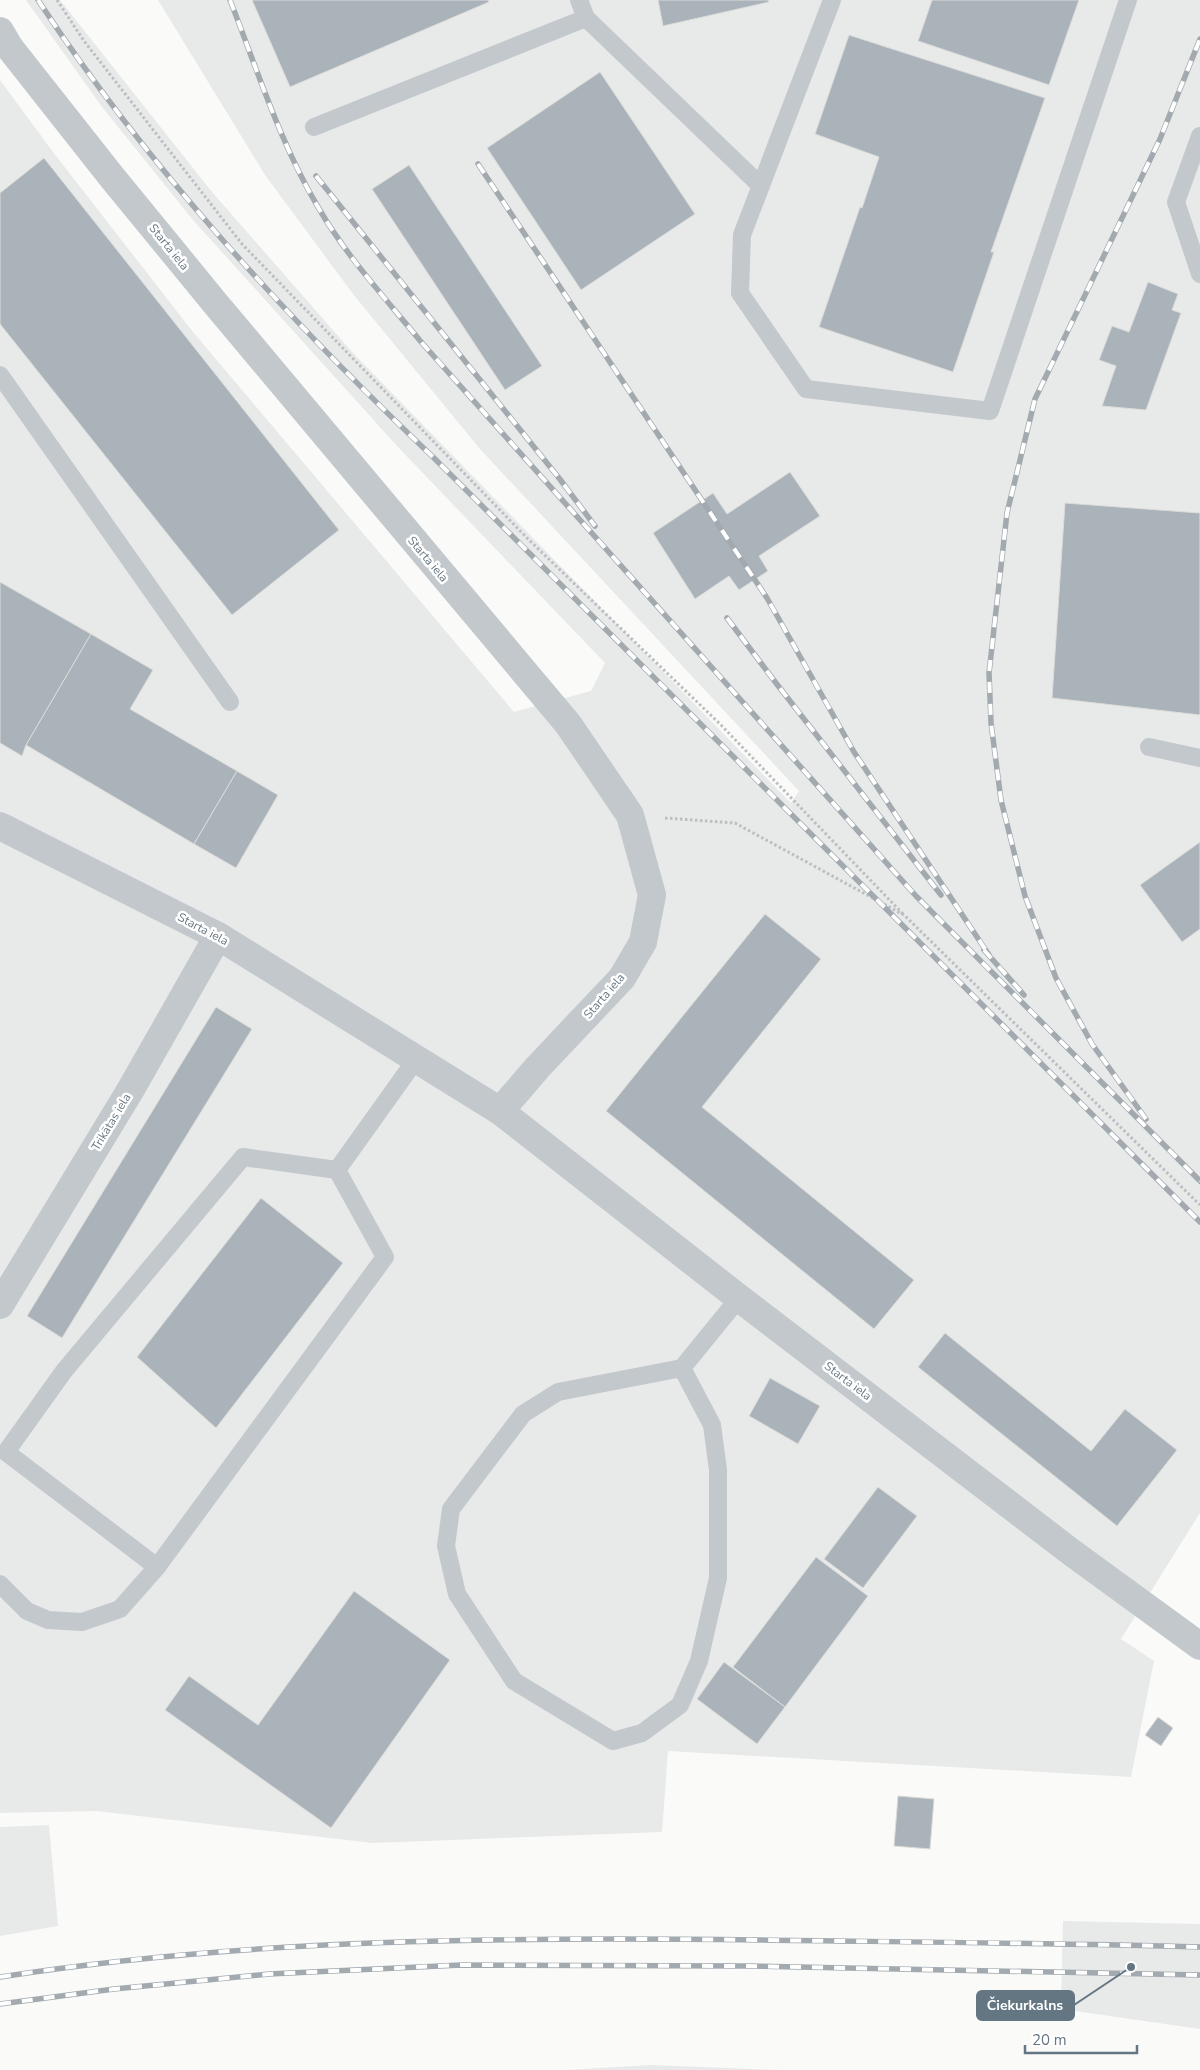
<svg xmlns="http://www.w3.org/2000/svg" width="1200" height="2070" viewBox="0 0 1200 2070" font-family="'Nunito Sans',sans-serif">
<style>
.built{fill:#e8e9e9}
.building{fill:#aab3b9;stroke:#dcdcda}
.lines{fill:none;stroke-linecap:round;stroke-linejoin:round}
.path{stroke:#bbbfc2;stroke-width:3;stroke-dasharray:2.5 2.5;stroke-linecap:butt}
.service{stroke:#c3c8cc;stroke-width:18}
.minor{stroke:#c3c8cc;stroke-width:28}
.rail-casing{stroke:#a2aab0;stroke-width:5.5}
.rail{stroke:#fff;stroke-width:4;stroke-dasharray:11;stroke-linecap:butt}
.labels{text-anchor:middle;stroke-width:5;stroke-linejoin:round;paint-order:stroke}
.street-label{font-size:12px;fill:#657683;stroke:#fff}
.leader{fill:none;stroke:#657683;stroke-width:2}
.callout-dot{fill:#657683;stroke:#fff;stroke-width:2}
.callout{fill:#657683;stroke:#657683;stroke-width:2}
.callout-label{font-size:14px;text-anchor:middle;font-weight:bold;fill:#fff}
</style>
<rect width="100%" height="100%" fill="#fafaf8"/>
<g class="built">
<polygon points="26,0 60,0 212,192 353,353 791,803 799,791 480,449 353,294 265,175 158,0 1200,0 1200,1513 1121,1639 1154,1661 1131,1777 668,1751 662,1832 373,1843 96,1811 0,1813 0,80 53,152 193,332 514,712 591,691 605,663 397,446 193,220 102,107"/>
<polygon points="49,1825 58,1926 0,1936 0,1827"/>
<polygon points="1063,1921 1200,1924 1200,2029 1061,2009"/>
<polygon points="649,2065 778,2070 567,2070"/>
</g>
<g class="building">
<polygon points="252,0 488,0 489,2 290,87"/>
<polygon points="658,0 768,0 769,2 663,26"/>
<polygon points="932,0 1079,0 1049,85 918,41"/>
<polygon points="849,35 1045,98 991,252 994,252 953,372 819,327 860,207 862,208 879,157 815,134"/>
<polygon points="600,72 695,214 581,290 487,148"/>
<polygon points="44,158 339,530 232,615 0,324 0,193"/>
<polygon points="409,165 542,366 505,390 372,189"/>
<polygon points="1148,282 1178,294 1172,310 1181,313 1146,410 1102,406 1116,366 1099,360 1112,326 1129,332"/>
<polygon points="790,472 820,516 759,556 768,571 739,590 729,576 695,599 653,533 713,493 727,514"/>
<polygon points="1065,503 1200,513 1200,715 1052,698"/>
<polygon points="0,582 91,634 26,745 22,756 0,743"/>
<polygon points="91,634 153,670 130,709 237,771 194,844 26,745"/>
<polygon points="237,771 278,795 236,868 194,844"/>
<polygon points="1200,842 1200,929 1182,942 1140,885"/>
<polygon points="765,914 821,959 702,1107 914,1280 874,1329 606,1111"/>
<polygon points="216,1007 252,1029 62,1338 27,1316"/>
<polygon points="261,1198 343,1263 216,1428 137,1357"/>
<polygon points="945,1333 1091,1451 1125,1409 1177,1450 1117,1526 918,1367"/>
<polygon points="770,1378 820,1406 798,1444 749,1416"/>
<polygon points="878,1487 917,1516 863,1588 824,1559"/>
<polygon points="816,1557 868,1596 785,1707 733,1667"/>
<polygon points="354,1591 450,1660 331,1828 165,1710 189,1676 258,1725"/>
<polygon points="724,1662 785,1707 757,1744 697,1699"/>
<polygon points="1158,1717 1173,1728 1161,1746 1145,1735"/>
<polygon points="898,1796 934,1799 930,1849 894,1846"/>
</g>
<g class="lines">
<g class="path">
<polyline points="57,0 84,41 242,244 528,539 721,725 904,915"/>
<polyline points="665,818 735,823 904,915 1200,1205"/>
</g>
<g class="service">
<polyline points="579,0 586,18 761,186"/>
<polyline points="832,0 742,235 740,293 806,389 990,411 1128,0"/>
<polyline points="314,127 586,18"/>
<polyline points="1200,136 1176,202 1200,274"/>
<polyline points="0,375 230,702"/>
<polyline points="1149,747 1200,758"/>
<polyline points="337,1170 385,1257 157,1567 6,1452 64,1371 243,1157 337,1170 417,1058"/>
<polyline points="682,1368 712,1425 718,1470 718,1578 699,1661 680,1705 642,1733 613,1741 514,1681 457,1594 446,1546 451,1509 523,1414 558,1392 682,1368 739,1298"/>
<polyline points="0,1584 27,1611 48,1620 82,1622 120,1609 157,1567"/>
</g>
<g class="minor">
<polyline points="0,31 10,48 111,176 215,303 568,724 630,815 652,895 643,942 622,978 537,1068 500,1111"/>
<polyline points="0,826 218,936 500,1111 739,1298 1071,1552 1200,1646"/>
<polyline points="0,1305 131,1089 218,936"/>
</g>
<g class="rail-casing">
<g id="rail">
<path d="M38,0c110,168 251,320 396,458l766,764"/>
<path d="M230,0c27,69 50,143 88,207 28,49 68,92 104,136l494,553 284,285"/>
<polyline points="478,164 767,598 854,752 989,955"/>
<polyline points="316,176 559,478 595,526"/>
<polyline points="727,618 776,683 941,895"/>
<polyline points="984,950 1024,995"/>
<polyline points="1146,1119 1092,1044 1056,978 1025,896 1001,800 991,723 989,673 1007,513 1035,399 1160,139 1200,39"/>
<path d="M0,1977c251,-39 505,-40 759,-37 147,2 294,3 441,7"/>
<polyline points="0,2004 114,1989 269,1974 461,1965 747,1966 1200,1975"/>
</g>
</g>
<use href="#rail" class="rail"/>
</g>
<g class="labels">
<g class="street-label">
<text transform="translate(169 247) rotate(51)" y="4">Starta iela</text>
<text transform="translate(428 559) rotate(50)" y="4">Starta iela</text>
<text transform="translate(203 929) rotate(28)" y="4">Starta iela</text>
<text transform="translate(604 996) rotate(-49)" y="4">Starta iela</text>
<text transform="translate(111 1122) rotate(-59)" y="4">Trikātas iela</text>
<text transform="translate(848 1381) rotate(37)" y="4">Starta iela</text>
</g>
</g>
<path class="leader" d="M1131 1967L1074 2005"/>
<circle class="callout-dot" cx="1131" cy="1967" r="5"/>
<rect class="callout" x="977" y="1991" width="97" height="29" rx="5"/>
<g class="callout-label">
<text x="1025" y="2010">Čiekurkalns</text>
</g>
<path d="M1025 2045v8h112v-8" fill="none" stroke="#657683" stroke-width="2.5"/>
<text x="1032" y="2045" font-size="15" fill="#657683" stroke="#ffffff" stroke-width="4" paint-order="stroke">20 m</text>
</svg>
